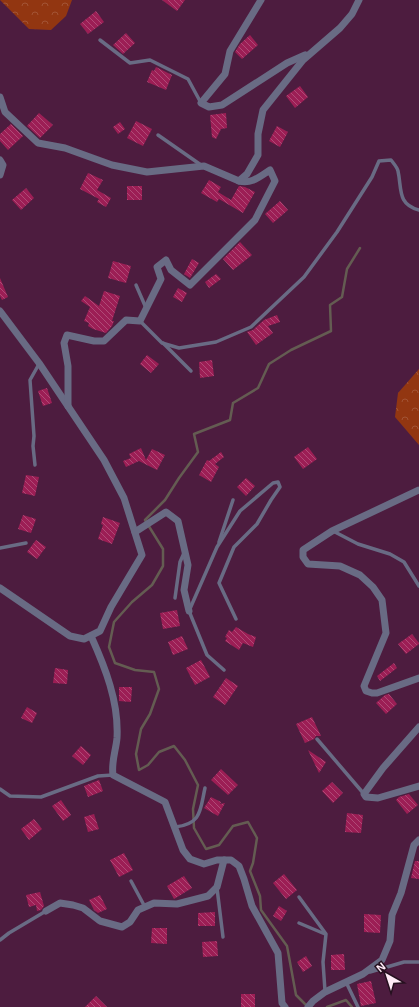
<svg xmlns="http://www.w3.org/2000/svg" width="419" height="1007" viewBox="0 0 419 1007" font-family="Helvetica,sans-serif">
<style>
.forest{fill:url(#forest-crowns)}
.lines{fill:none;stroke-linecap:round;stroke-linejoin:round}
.stream{stroke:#645c52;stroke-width:2.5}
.building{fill:url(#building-back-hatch)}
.service{stroke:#696b84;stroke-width:3.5}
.minor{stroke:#696b84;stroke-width:7}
</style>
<defs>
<pattern id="forest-crowns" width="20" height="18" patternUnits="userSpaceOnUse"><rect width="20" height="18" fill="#923611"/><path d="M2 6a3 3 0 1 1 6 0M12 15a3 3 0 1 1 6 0" fill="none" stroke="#a25334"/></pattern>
<pattern id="building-back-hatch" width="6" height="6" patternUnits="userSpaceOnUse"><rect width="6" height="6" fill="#9c1e55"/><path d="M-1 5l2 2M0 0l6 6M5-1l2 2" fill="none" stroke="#b04a77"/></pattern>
</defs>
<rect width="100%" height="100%" fill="#4d1c3f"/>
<g class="forest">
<polygon points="0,0 72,0 66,16 51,30 29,29"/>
<polygon points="419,369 419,445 395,417 398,393"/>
</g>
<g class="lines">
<g class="stream">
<polyline points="307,1006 296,995 287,946 261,910 260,896 250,871 253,863 257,838 248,822 233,826 219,845 206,849 194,828 193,809 198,785 185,760 174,746 159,752 148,765 139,770 136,754 141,729 150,714 159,689 154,672 135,670 115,663 109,647 114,622 132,602 152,585 163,566 163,549 145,520 165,500 179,478 198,452 194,434 230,420 233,403 258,388 269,364 291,350 331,331 330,305 342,297 347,269 360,248"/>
<polyline points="327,1007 346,1000 352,1007"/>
</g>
</g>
<g class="building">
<polygon points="162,0 185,0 177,11"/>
<polygon points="96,11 104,22 88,34 80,24"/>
<polygon points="126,33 135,43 123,54 113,45"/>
<polygon points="250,35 258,45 242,59 235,52 240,44"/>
<polygon points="156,67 172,75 166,90 147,82 152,70 154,71"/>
<polygon points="300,86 308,97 295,108 286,96"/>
<polygon points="39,113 53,125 40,138 27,126"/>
<polygon points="226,113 227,128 221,129 216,139 212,137 210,115"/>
<polygon points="136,121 152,129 143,146 127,138"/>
<polygon points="120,122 125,129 118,134 113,127"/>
<polygon points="11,124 23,136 8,150 0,141 0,134"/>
<polygon points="277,126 288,132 280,147 269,141"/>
<polygon points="88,173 103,180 97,190 111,198 106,207 97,202 99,199 80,189"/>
<polygon points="209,180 221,187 218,192 231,200 239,186 245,187 255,192 243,213 219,199 217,202 201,193"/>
<rect x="127" y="186" width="15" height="14"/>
<polygon points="26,188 34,198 21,210 12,200"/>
<polygon points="280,201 288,210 273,223 265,214"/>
<polygon points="240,242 252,255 233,270 223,259"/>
<polygon points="192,259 199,263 190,278 184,274"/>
<polygon points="113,261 131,266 126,283 108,278"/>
<polygon points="216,274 221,279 209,288 205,282"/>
<polygon points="0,278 8,297 2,300 0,296"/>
<polygon points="178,288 187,293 182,302 173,297"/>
<polygon points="104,291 120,296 112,321 114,321 112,326 106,333 93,329 88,326 89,323 84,321 90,307 81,301 85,296 99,306"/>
<polygon points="277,315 280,322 268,326 273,333 256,345 247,332 253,330 264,320"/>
<polygon points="147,355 159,364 151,373 140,364"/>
<polygon points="212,360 214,376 200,378 199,362"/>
<polygon points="47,388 52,403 43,406 38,391"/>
<polygon points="308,447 317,459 303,469 294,457"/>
<polygon points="141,448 146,460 152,449 165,455 157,470 139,461 126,467 123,461 131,458 129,454"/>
<polygon points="221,452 224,457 215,464 219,467 211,482 199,475 207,460 209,461"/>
<polygon points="26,475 39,477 35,496 22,493"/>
<polygon points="246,478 255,486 246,496 237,487"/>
<polygon points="23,515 36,519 31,533 18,529"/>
<polygon points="103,517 120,523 112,544 98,539 103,525 101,524"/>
<polygon points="36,540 46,547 37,559 27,552"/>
<polygon points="177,610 180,626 163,629 160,613"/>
<polygon points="236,627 248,634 256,637 253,647 243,643 239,650 225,641 227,638 225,637 229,630 232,632"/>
<polygon points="412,634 419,643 419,644 406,654 398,644"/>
<polygon points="182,636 188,649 173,655 168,642"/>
<polygon points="201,660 210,677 195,685 186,668"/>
<polygon points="394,663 397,668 380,681 377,676"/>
<polygon points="55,668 68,670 67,684 53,683"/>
<polygon points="226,678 238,686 225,705 213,697"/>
<polygon points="119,687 132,687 131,702 119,701"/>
<polygon points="389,694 397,704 386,714 376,703 385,695"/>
<polygon points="27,707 37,713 32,723 21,718"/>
<polygon points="312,717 321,736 316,736 314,739 305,743 296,724"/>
<polygon points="81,746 91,755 83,765 72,756"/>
<polygon points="308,750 326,762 319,773"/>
<polygon points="221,769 238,785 228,795 211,780"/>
<polygon points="99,780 103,791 88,797 84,786"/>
<polygon points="332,782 343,793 333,803 322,791"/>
<polygon points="409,794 418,805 407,814 396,800 399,797"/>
<polygon points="211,797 221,802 220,804 225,803 218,816 204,808"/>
<polygon points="61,800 71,815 63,821 52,806"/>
<polygon points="347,813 363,815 361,833 345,832"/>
<polygon points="94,814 99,829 88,832 84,817"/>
<polygon points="34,819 42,829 29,840 21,829"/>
<polygon points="124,853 133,870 119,877 110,860"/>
<polygon points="415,861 419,861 419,879 411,878"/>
<polygon points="284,874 297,890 286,899 273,883"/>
<polygon points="184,876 192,888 174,899 167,886"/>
<polygon points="40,892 44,906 41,910 37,911 36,905 29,907 26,895"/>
<polygon points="100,895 107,909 98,913 94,910 89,900"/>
<polygon points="279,906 287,911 281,921 273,916"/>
<polygon points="215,912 215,926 198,926 198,913"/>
<polygon points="364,914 381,915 380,933 364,932"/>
<polygon points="152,928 167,928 167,944 151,943"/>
<polygon points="217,941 218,956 203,957 202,942"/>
<polygon points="344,954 345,970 331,970 331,955"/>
<polygon points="306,956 312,966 303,972 297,962"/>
<polygon points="371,981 376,1003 361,1006 357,984"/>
<rect x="241" y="994" width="14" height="13"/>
<polygon points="96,996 107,1007 85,1007"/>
</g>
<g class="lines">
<g class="service">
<polyline points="100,40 130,63 150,60 188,79 201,103"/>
<polyline points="158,135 201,165"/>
<polyline points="136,285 146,308"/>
<path d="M140,321l22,22 17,5 37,-6 35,-15 53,-50 33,-45 35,-55 7,-16 12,-1c3,4 6,7 7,11 4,18 -1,33 21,39"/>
<polyline points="163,343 191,371"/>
<polyline points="35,465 33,446 34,436 30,380 39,364"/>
<polyline points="333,531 358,544 390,554 404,562 419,586"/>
<polyline points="219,542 233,500"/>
<polyline points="0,548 26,543"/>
<polyline points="175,598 180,562 184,553"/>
<polyline points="224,670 207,655 189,611 217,547 240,511 273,483 278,482 280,487 271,500 257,524 234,547 219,583 236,619"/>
<polyline points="317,739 364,794"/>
<polyline points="0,789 10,796 41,797 98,776 113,775"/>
<path d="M175,827c27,-3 25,-17 30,-39"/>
<polyline points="131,881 145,907"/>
<polyline points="217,888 223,937"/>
<polyline points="299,897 326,934 323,962 325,991"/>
<polyline points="299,923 325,934"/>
<polyline points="0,940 9,933 46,911"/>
<polyline points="370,972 404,962 419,962"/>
<polyline points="346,982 358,1007"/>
</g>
<g class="minor">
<polyline points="261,0 230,51 225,74 201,103 209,107 222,105 287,63 305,55"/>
<polyline points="0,97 5,112 38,143 65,148 112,165 147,172 204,166 239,181 247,174 258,155 258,134 263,110 303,60 340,28 352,14 359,0"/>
<polyline points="0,160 3,165 0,175"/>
<polyline points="0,311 39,363 104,460 124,498 142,555 111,607 100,631 84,639 70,636 0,588"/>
<path d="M68,406v-40l-4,-23 3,-8 27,6h10l22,-21 14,1 21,-42 -4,-12 9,-7 5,10 19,15 65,-65 20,-39 -5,-11c-11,7 -18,14 -31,11"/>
<polyline points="419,490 332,531 303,550 303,557 308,564 340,566 360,575 373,587 382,600 386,633 364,686 366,691 372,693 377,693 419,678"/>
<polyline points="135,532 166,512 178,521 188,565 184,590 189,611"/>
<path d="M91,636c14,31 28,66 26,102 -1,12 -6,24 -4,37l52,27 18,48 7,9 14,5 13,-4h14l8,6 5,13 8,27 26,47 4,50 3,4"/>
<polyline points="419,727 383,768 364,794 366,797 378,798 419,786"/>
<polyline points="46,911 60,903 73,905 83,908 100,921 122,927 130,922 138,910 154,903 177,904 208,896 217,887 224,860"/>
<polyline points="308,1007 313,1001 325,992 363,974 382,960 390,941 392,915 401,893 414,845 419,840"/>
</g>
</g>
<g transform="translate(387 975) rotate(321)" stroke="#26101f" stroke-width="3" paint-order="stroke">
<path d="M0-3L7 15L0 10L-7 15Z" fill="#ffebf7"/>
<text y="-6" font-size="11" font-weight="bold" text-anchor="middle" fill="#ffebf7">N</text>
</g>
</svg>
